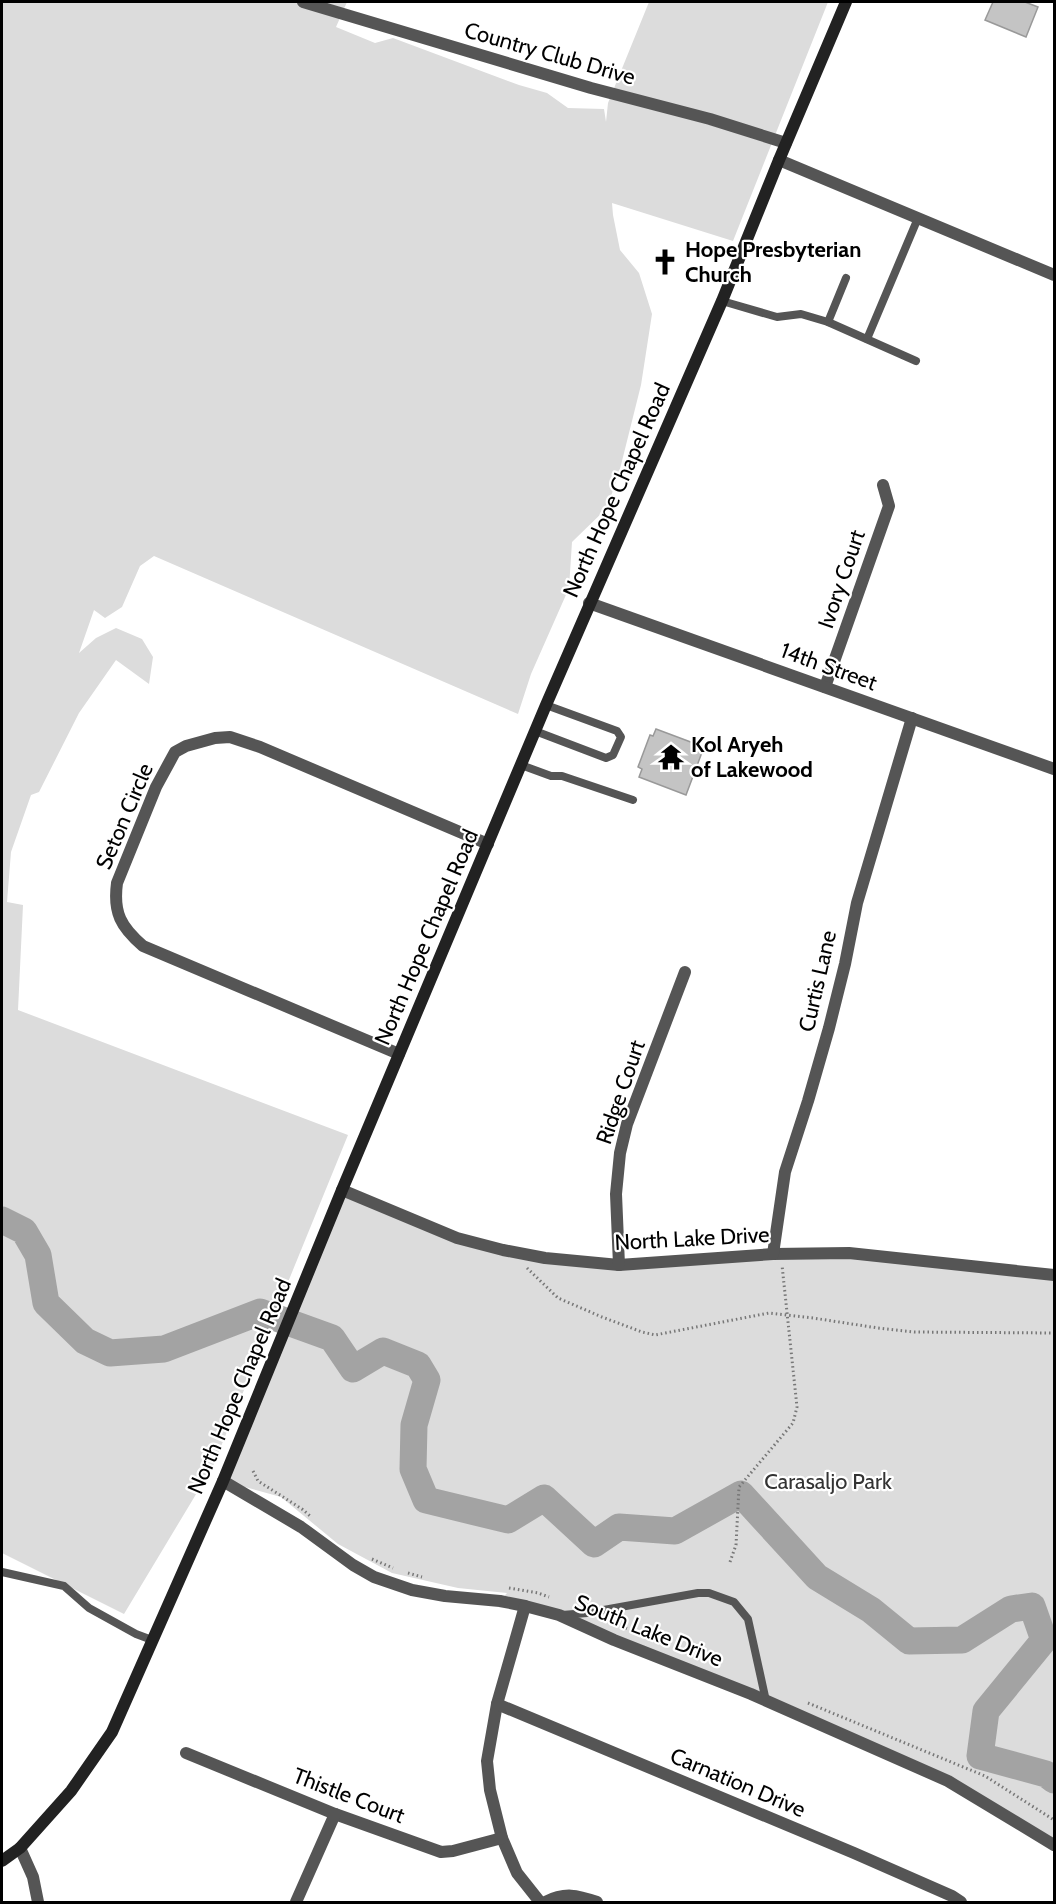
<svg xmlns="http://www.w3.org/2000/svg" width="1056" height="1904" viewBox="0 0 1056 1904" font-family="Cabin,sans-serif">
<style>
.green{fill:#dcdcdc}
.lines{fill:none;stroke-linecap:round;stroke-linejoin:round}
.river{stroke:#a3a3a3;stroke-width:27}
.building{fill:#c4c4c4;stroke:#999;stroke-width:1.5}
.path{stroke:#777;stroke-width:3;stroke-dasharray:1.5 3;stroke-linecap:butt}
.service{stroke:#555;stroke-width:8}
.minor{stroke:#555;stroke-width:12}
.tertiary{stroke:#555;stroke-width:12}
.secondary{stroke:#222;stroke-width:12}
.labels{text-anchor:middle;stroke-width:4.5;stroke-linejoin:round;paint-order:stroke}
.street-label{font-size:22px;fill:#000;stroke:#fff}
.poi-label{font-size:22px;font-weight:bold;fill:#000;stroke:#fff;text-anchor:start}
.park-label{font-size:22px;fill:#333;stroke:#fff}
</style>
<rect width="100%" height="100%" fill="#fff"/>
<g class="green">
<polygon points="2,2 347,2 336,27 375,43 393,38 519,85 547,93 568,108 604,109 606,122 608,103 649,2 828,2 733,241 612,203 613,215 620,250 639,273 652,314 641,385 619,473 607,508 572,542 569,588 531,674 518,714 154,556 140,566 122,607 105,618 94,610 79,653 96,638 116,628 142,639 153,657 149,684 116,660 79,713 39,792 31,795 11,852 7,902 23,905 18,1010 348,1135 213,1466 124,1614 2,1553"/>
<polygon points="342,1190 457,1238 619,1265 842,1253 1054,1275 1054,1845 948,1781 614,1640 500,1601 507,1593 458,1588 392,1573 338,1544 281,1497 223,1481"/>
</g>
<g class="lines">
<polyline class="river" points="2,1220 24,1231 38,1255 46,1303 85,1341 110,1353 164,1349 260,1312 332,1338 353,1369 383,1351 418,1365 427,1380 414,1425 413,1469 426,1500 508,1520 544,1498 594,1544 619,1527 675,1531 741,1494 817,1577 871,1610 909,1641 962,1640 1011,1609 1032,1606 1044,1640 986,1711 980,1756 1046,1774 1054,1780"/>
</g>
<g class="building">
<polygon points="993,2 1025,2 1038,7 1026,37 985,20"/>
<polygon points="656,729 704,747 686,795 639,777 642,769 638,767 650,735 653,736"/>
</g>
<g class="lines">
<g class="path">
<polyline points="527,1268 558,1298 602,1317 642,1332 655,1335 769,1313 813,1318 878,1328 914,1332 1054,1333"/>
<polyline points="253,1471 258,1481 302,1509 310,1516"/>
<polyline points="372,1559 393,1568"/>
<polyline points="730,1562 736,1545 739,1487 793,1423 797,1407 782,1265"/>
<polyline points="408,1573 422,1577"/>
<polyline points="509,1588 538,1593 549,1597"/>
<polyline points="613,1623 638,1633"/>
<polyline points="808,1703 985,1776 1054,1820"/>
</g>
<g class="service">
<polyline points="722,301 777,317 801,314 828,322 916,361"/>
<polyline points="828,322 846,278"/>
<polyline points="867,339 918,218"/>
<polyline points="535,731 606,758 613,755 621,737 617,731 546,705"/>
<polyline points="521,765 551,776 562,776 633,800"/>
<polyline points="2,1572 64,1586 89,1608 136,1634 152,1640"/>
<polyline points="562,1615 587,1613 698,1593 709,1593 734,1602 748,1619 766,1701"/>
</g>
<g class="minor">
<polyline points="303,2 591,88 710,119 786,143"/>
<polyline points="779,160 1054,275"/>
<polyline points="825,687 889,506 883,485"/>
<path d="M399,1054l-256,-108c-22,-19 -30,-33 -26,-63l39,-96 19,-35 11,-6 29,-8 15,-1 30,10 228,97"/>
<polyline points="342,1190 457,1238 503,1250 545,1258 619,1265 773,1254 849,1253 1054,1275"/>
<polyline points="773,1254 785,1172 808,1101 829,1028 845,964 857,903 912,718"/>
<polyline points="619,1265 616,1194 620,1153 627,1124 685,972"/>
<polyline points="223,1481 301,1527 353,1565 374,1577 412,1590 445,1596 500,1601 525,1606 559,1615 614,1640 751,1694 948,1781 1054,1845"/>
<polyline points="525,1606 497,1704 487,1761 490,1790 502,1838 517,1873 540,1902"/>
<polyline points="497,1704 854,1853 952,1896 961,1902"/>
<polyline points="186,1753 335,1814 441,1852 453,1851 502,1838"/>
<polyline points="296,1902 335,1814"/>
<path d="M545,1902c20,-10 32,-7 52,0"/>
</g>
<g class="tertiary">
<polyline points="589,603 1054,769"/>
<polyline points="20,1848 33,1877 38,1902"/>
</g>
<polyline class="secondary" points="2,1861 20,1848 71,1791 112,1732 223,1481 342,1190 546,705 722,301 779,160 846,2"/>
</g>
<defs>
<g id="church-bare" transform="scale(2.07)"><path d="M-1.2-6h2.4v3.5h3.3v2.4h-3.3V6h-2.4V-.1h-3.3v-2.4h3.3Z" fill="#000" stroke="#fff" stroke-width="2.5" paint-order="stroke"/></g>
<g id="temple-bare" transform="scale(2.07)"><path d="M0-6L5-2H3V0L6.5 2.5H4V6H1.5V3h-3V6H-4V2.5H-6.5L-3 0V-2H-5Z" fill="#000" stroke="#fff" stroke-width="2.5" paint-order="stroke"/></g>
</defs>
<g fill-rule="evenodd">
<use href="#church-bare" x="665" y="262"/>
<use href="#temple-bare" x="671" y="757"/>
</g>
<g class="labels">
<g class="street-label">
<text transform="translate(550 53) rotate(16)" y="8">Country Club Drive</text>
<text transform="translate(616 490) rotate(-66)" y="8">North Hope Chapel Road</text>
<text transform="translate(841 579) rotate(-71)" y="8">Ivory Court</text>
<text transform="translate(829 666) rotate(20)" y="8">14th Street</text>
<text transform="translate(124 816) rotate(-67)" y="8">Seton Circle</text>
<text transform="translate(426 937) rotate(-67)" y="8">North Hope Chapel Road</text>
<text transform="translate(817 981) rotate(-77)" y="8">Curtis Lane</text>
<text transform="translate(620 1092) rotate(-71)" y="8">Ridge Court</text>
<text transform="translate(692 1238) rotate(-3)" y="8">North Lake Drive</text>
<text transform="translate(239 1386) rotate(-67)" y="8">North Hope Chapel Road</text>
<text transform="translate(649 1630) rotate(22)" y="8">South Lake Drive</text>
<text transform="translate(738 1782) rotate(23)" y="8">Carnation Drive</text>
<text transform="translate(349 1795) rotate(21)" y="8">Thistle Court</text>
</g>
<g class="poi-label">
<text x="685" y="257">Hope Presbyterian<tspan x="685" dy="25">Church</tspan></text>
<text x="691" y="752">Kol Aryeh<tspan x="691" dy="25">of Lakewood</tspan></text>
</g>
<g class="park-label">
<text x="828" y="1489">Carasaljo Park</text>
</g>
</g>
<rect width="1056" height="1904" fill="none" stroke="#000000" stroke-width="6"/>
</svg>
